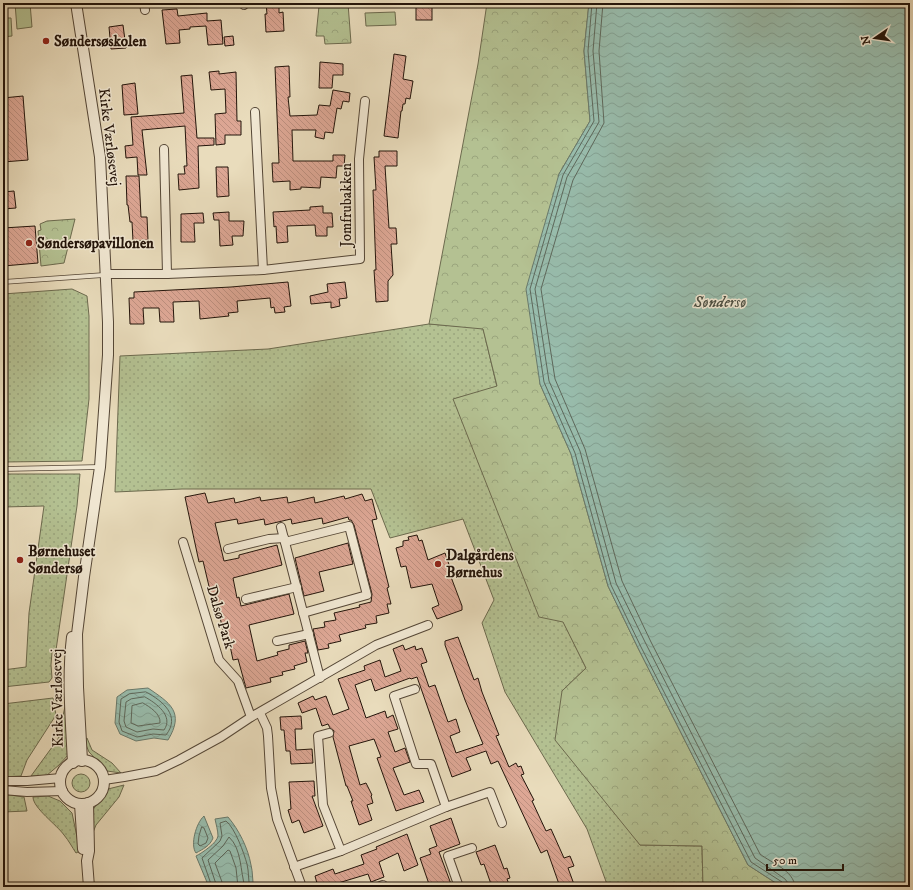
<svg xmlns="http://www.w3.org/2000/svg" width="913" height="890" viewBox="0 0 913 890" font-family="'IM FELL DW Pica',serif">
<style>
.grass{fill:url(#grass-dots);stroke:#6c6a4e}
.forest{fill:url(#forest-crowns);stroke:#6c6a4e}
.garden{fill:#b4c192;stroke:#6c6a4e}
.water{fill:url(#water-waves);stroke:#69796b}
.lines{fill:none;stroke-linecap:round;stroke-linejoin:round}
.shore{stroke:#5e685b;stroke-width:1}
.building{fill:url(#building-back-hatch);stroke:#23140a}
.service-casing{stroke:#544636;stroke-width:5.5}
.minor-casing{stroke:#544636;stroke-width:10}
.tertiary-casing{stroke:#544636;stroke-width:12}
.service{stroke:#f1e8d3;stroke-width:4}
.minor{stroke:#f1e8d3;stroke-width:8}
.tertiary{stroke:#f1e8d3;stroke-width:10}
.poi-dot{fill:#8f2418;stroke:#f1e8d3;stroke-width:1.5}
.labels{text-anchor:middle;stroke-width:3;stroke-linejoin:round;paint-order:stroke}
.poi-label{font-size:15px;font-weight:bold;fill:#23140a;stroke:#f1e8d3;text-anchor:start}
.street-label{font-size:15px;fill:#23140a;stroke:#f1e8d3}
.water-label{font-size:16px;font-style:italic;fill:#4c4f43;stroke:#f1e8d3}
</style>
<defs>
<pattern id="grass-dots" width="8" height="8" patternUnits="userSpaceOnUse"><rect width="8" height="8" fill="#b4c192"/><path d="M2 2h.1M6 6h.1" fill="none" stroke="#9aa57d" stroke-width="1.8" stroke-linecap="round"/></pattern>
<pattern id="forest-crowns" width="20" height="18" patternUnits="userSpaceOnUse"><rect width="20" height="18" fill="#b4c192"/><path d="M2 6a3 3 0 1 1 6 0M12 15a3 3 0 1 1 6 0" fill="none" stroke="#9aa57d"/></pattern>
<pattern id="water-waves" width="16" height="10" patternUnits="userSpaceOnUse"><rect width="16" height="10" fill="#98bcac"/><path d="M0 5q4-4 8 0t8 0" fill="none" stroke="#83a193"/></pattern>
<pattern id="building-back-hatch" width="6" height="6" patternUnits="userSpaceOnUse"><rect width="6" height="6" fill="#dda795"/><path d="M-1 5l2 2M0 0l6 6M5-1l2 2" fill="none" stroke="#bd8f7f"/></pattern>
</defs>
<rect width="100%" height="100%" fill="#e9dcbc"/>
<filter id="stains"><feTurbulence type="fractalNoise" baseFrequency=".005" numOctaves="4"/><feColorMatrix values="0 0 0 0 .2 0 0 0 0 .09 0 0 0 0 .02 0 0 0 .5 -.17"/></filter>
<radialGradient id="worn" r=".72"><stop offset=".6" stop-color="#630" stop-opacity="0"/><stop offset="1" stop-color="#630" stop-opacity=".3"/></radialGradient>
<g class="grass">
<polygon points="72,289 87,296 89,316 89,399 82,461 3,462 3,294"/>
<polygon points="429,324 483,328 497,387 454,399 586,668 562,691 640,845 702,846 703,887 608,887 587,829 505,692 482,623 494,600 463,519 390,538 371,489 182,489 115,492 120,356 268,349"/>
<polygon points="3,474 80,474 77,506 56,650 52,652 51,665 52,678 49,682 3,687 3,670 26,667 29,613 44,506 3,507"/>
<polygon points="67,697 68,755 59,765 46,776 31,776 58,739"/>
<polygon points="53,698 56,715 27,760 21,776 3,777 3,704"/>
<polygon points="87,738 92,750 112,763 121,773 107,771 89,752 84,740"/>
<circle cx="81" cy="783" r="9"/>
<polygon points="124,785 119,797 96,825 92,835 92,811 108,789"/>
<polygon points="3,794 24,797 27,811 3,812"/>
<path d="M48,796l12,5 12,12 8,38 -4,2c-4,-6 -7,-12 -12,-18 -7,-10 -31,-27 -31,-38z"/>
</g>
<g class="forest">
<polygon points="348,3 351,43 325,44 324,36 316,36 319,6"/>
<polygon points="487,3 589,3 584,51 590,121 559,174 540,384 571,454 608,586 638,648 748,865 782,887 703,887 702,846 640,845 555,740 562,691 586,668 563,622 539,617 453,399 497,386 483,329 429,324 478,64"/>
<polygon points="75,219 64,263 41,266 38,231 41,230 40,224 47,221"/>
</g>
<g class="garden">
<polygon points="15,3 30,3 32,27 17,29"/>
<polygon points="395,12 396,25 366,26 365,13"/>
<polygon points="3,18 11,18 12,36 3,37"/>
</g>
<g class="water">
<polygon points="589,3 910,3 910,887 782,887 748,865 638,648 608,586 571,454 540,384 526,289 559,174 590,121 584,51"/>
<path d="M148,688c22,15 37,24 20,52l-14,-2 -18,3 -16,-7 -5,-11 2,-26 10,-7z"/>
<path d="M204,816l9,22c-3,8 -10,11 -17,15 -6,-8 0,-30 8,-37z"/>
<path d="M228,817c11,13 20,31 23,48 2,7 1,15 3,22h-45l-13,-31c6,-3 21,-13 22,-20 0,-5 -2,-12 -3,-17z"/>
</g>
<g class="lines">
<g class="shore">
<polyline points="592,3 588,51 594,121 563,175 530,289 544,382 575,453 611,585 641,647 751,862 782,882 784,887"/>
<polyline points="597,3 593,51 599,122 567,177 535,289 549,381 580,451 616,583 646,644 755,858 785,879 788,883 789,887"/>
<path d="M603,3l-4,48 5,72 -31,57 -32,109 14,90 30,70 37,132 29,61 109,212c11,9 34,16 35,33"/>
<path d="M146,692c17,9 35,24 20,43l-13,-1 -16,3 -15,-6 -3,-9 2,-23 8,-5z"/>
<path d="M145,697c11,6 29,19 19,33l-11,-1 -16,3 -11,-5 -2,-6 2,-19 5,-3z"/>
<path d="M143,703c7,4 18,11 17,20l-22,3 -7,-3 1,-17z"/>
<polygon points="202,827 204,828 208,838 206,843 200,846 198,844 199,836"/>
<path d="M212,887l-10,-29 18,-17 2,-5 -2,-13 6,-2c9,7 18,32 21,43 2,8 1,16 3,23"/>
<path d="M217,887l-9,-27 15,-14 6,-9c13,12 11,34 16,50"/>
<polyline points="223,887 222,882 215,863 228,850 230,851 236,868 238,887"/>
</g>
</g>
<g class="building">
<polygon points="266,3 277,3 277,5 279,5 279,13 283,12 284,31 266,32 265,14 267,14"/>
<rect x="416" y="3" width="16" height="17"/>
<polygon points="177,9 178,16 207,13 207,21 221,20 223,44 208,45 206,26 190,27 190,29 179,30 180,43 166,44 162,10"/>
<polygon points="123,25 126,48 111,49 109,27"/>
<polygon points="233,36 234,45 225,46 224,37"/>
<polygon points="394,54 406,56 403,79 413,81 410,99 406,98 405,104 403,104 402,111 401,111 398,138 384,136"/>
<polygon points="320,62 343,64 343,75 333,75 332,88 319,88"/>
<polygon points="289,66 290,97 288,97 290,116 317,115 319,105 330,106 333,90 350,93 349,102 343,101 341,109 337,108 333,133 325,132 324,139 315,137 316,130 292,130 293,161 333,161 333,155 345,155 344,166 337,166 336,178 321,177 320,188 301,187 301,189 290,190 290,181 273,182 272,163 279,163 275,67"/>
<polygon points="219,71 219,74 236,72 237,121 241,121 241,135 225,135 225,144 216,145 215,114 226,113 225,89 211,90 209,72"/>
<polygon points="192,75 197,138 214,138 214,145 198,146 199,188 179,190 178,174 185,174 184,166 187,166 185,126 142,130 147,175 138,175 137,157 126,158 125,146 133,145 131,117 184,113 181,76"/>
<polygon points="135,83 138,114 124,115 122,85"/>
<polygon points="23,96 28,160 3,162 3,98"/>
<polygon points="379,151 397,151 397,166 385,166 389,228 396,228 397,244 391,244 393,275 388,281 388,301 376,302 374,270 376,270 373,190 376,190 374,157 379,157"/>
<polygon points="216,167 228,167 229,196 217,197"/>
<polygon points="126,176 139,176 141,217 147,217 148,240 133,241 132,222 130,222 128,205 127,205"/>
<polygon points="14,191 16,208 3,209 3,192"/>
<polygon points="323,206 323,213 332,213 333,227 327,227 327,236 316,236 315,225 287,226 288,242 277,243 276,226 274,227 273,212 310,210 310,207"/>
<polygon points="229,212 229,221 244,221 243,236 232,236 233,245 220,246 219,220 214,220 213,213"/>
<polygon points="203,213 204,223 194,223 195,242 181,242 181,214"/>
<polygon points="35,226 38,263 3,266 3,228"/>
<polygon points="288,282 291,306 284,307 285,312 275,313 274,307 271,308 270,298 237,301 238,312 228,313 229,316 200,319 199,301 173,302 174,322 160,322 159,308 143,308 144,324 130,324 129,298 134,298 134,292 231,287"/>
<polygon points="345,282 347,298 339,299 340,306 331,308 331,302 311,304 310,296 328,292 327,284"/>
<polygon points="205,493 208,503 234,498 235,503 260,497 261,501 287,497 288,503 314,497 315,503 344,496 345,499 362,494 365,501 372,499 377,519 372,520 389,587 387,588 391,604 387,604 389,613 376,616 377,623 365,625 366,628 339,635 341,641 328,644 329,648 318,650 313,629 325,627 324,622 336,620 334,613 360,607 359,605 371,602 372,594 354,525 351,520 349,520 348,517 323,524 322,518 292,524 291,519 265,525 264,519 238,524 237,519 215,523 224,561 239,558 239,555 277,545 282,565 233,578 237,598 239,597 241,606 289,594 294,614 249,625 257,661 278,655 277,652 289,649 289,645 305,641 308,653 305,653 307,662 294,666 295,669 282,672 283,675 270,678 271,682 246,688 238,659 233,660 228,636 224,636 216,598 212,599 203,561 199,562 185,497"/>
<polygon points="417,535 419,541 422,540 428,560 445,553 453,576 451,577 462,606 462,610 437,619 432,608 439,605 432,584 411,588 406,566 401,567 396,548 403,546 403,541 409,540 408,537"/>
<polygon points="348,543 353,564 319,572 324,591 304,596 295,558"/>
<polygon points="458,637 474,680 478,678 482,692 499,735 496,736 509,767 516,763 518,767 521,766 524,774 521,775 534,800 532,801 546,831 551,829 564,858 570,856 574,866 568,868 575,887 560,887 547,850 541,853 498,761 491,764 486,751 466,758 471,770 452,777 417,677 411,679 410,678 375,691 371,679 355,685 366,718 385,711 387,718 393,715 398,729 388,732 395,752 405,748 410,762 393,768 404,795 419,790 424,802 396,811 377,758 381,757 374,739 349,746 360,785 366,783 372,795 371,796 373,803 367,805 372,820 359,825 351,801 353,801 347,786 346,786 333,737 334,731 330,728 328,724 322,726 316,708 302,713 298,703 313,696 315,700 326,696 333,715 349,709 338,679 365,670 364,666 380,660 385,677 401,671 393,649 403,645 405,650 415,646 416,650 422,648 427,662 421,664 429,687 435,685 448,722 456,719 460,732 450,736 456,753 483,744 465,700 445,645 445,641"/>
<polygon points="301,716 302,729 295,729 296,750 312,749 313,763 291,764 290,751 286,751 284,730 281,730 280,717"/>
<polygon points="314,781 315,796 312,796 323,826 304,833 299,820 292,823 288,810 291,809 289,782"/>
<polygon points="451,818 460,844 439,852 451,884 442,887 430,887 420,858 431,854 429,849 437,846 430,826"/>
<polygon points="407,834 418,865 404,871 398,853 379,862 384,877 371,882 368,874 325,887 318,887 315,876 333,869 335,874 364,864 361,855 377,849 376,847"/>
<polygon points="495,845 504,869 507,868 510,878 507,879 510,887 492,887 484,864 481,865 476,852"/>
</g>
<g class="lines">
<g class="service-casing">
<g id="service">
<polyline points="3,282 104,275"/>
<polyline points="3,469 100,467"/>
</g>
</g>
<g class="minor-casing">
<g id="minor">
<polyline points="144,3 145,10"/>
<polyline points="243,3 244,5"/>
<polyline points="255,112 263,270"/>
<polyline points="164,149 167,274"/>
<polyline points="107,274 167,274 263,270 360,259 359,159 365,101"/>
<polyline points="281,527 320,678"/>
<polyline points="183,542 219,660 238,681 251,717"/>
<polyline points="285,542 349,526 367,595 303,613"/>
<polyline points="228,549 269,539 284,538"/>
<polyline points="246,599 297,587"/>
<polyline points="277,641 309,634"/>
<polyline points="415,689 394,696 416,764 431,764 446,807"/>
<polyline points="260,713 267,728 268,736 271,788 277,819 302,887"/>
<polyline points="329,733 318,736 323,805 341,851"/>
<polyline points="104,780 124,777 156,771 179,760 221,737 251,717 376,645 428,625"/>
<polyline points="3,781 27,781 61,778"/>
<polyline points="3,790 27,792 63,791"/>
<polyline points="294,867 341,851 446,807 490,792 502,823"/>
<polyline points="378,887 383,885"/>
<polyline points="459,887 448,856 472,848"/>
</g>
</g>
<g class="tertiary-casing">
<g id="tertiary">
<polyline points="76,3 100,157 108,322 108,355 100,467 84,577 77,634 78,687 82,761"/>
<path d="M72,637c-5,42 -1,84 1,126"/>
<circle cx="82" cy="782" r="22"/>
<polyline points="88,803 89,851 87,861 89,887"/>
<polyline points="80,804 83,849"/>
</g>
</g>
<use href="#service" class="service"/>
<use href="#minor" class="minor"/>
<use href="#tertiary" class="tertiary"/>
</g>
<g class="poi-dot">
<circle cx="46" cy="41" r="4"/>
<circle cx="29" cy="243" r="4"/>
<circle cx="20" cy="560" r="4"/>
<circle cx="438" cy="564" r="4"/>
</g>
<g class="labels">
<g class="poi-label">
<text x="54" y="46">Søndersøskolen</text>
<text x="37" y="248">Søndersøpavillonen</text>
<text x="28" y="556">Børnehuset<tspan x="28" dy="17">Søndersø</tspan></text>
<text x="446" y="560">Dalgårdens<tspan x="446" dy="17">Børnehus</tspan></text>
</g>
<g class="street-label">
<text transform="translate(110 137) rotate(83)" y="5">Kirke Værløsevej</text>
<text transform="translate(346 205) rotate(-90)" y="5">Jomfrubakken</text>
<text transform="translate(221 617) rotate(73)" y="5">Dalsø Park</text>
<text transform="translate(57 698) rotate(-91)" y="5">Kirke Værløsevej</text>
</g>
<g class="water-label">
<text x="720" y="307">Søndersø</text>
</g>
</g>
<rect width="913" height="890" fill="none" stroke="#e9dcbc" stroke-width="16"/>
<rect x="4" y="4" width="905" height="882" fill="none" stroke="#23140a" stroke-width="2"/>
<rect x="8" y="8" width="897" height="874" fill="none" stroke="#23140a"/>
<g transform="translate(875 38) rotate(257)" stroke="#f1e8d3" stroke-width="3" paint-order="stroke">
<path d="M0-3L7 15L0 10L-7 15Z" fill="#23140a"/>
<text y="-6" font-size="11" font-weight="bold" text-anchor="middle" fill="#23140a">N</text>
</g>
<path d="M767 864v6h76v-6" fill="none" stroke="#23140a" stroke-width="2"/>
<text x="773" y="864" font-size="12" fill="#23140a" stroke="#f1e8d3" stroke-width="3" paint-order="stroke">50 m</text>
<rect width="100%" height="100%" filter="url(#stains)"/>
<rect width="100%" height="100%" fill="url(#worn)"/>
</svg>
